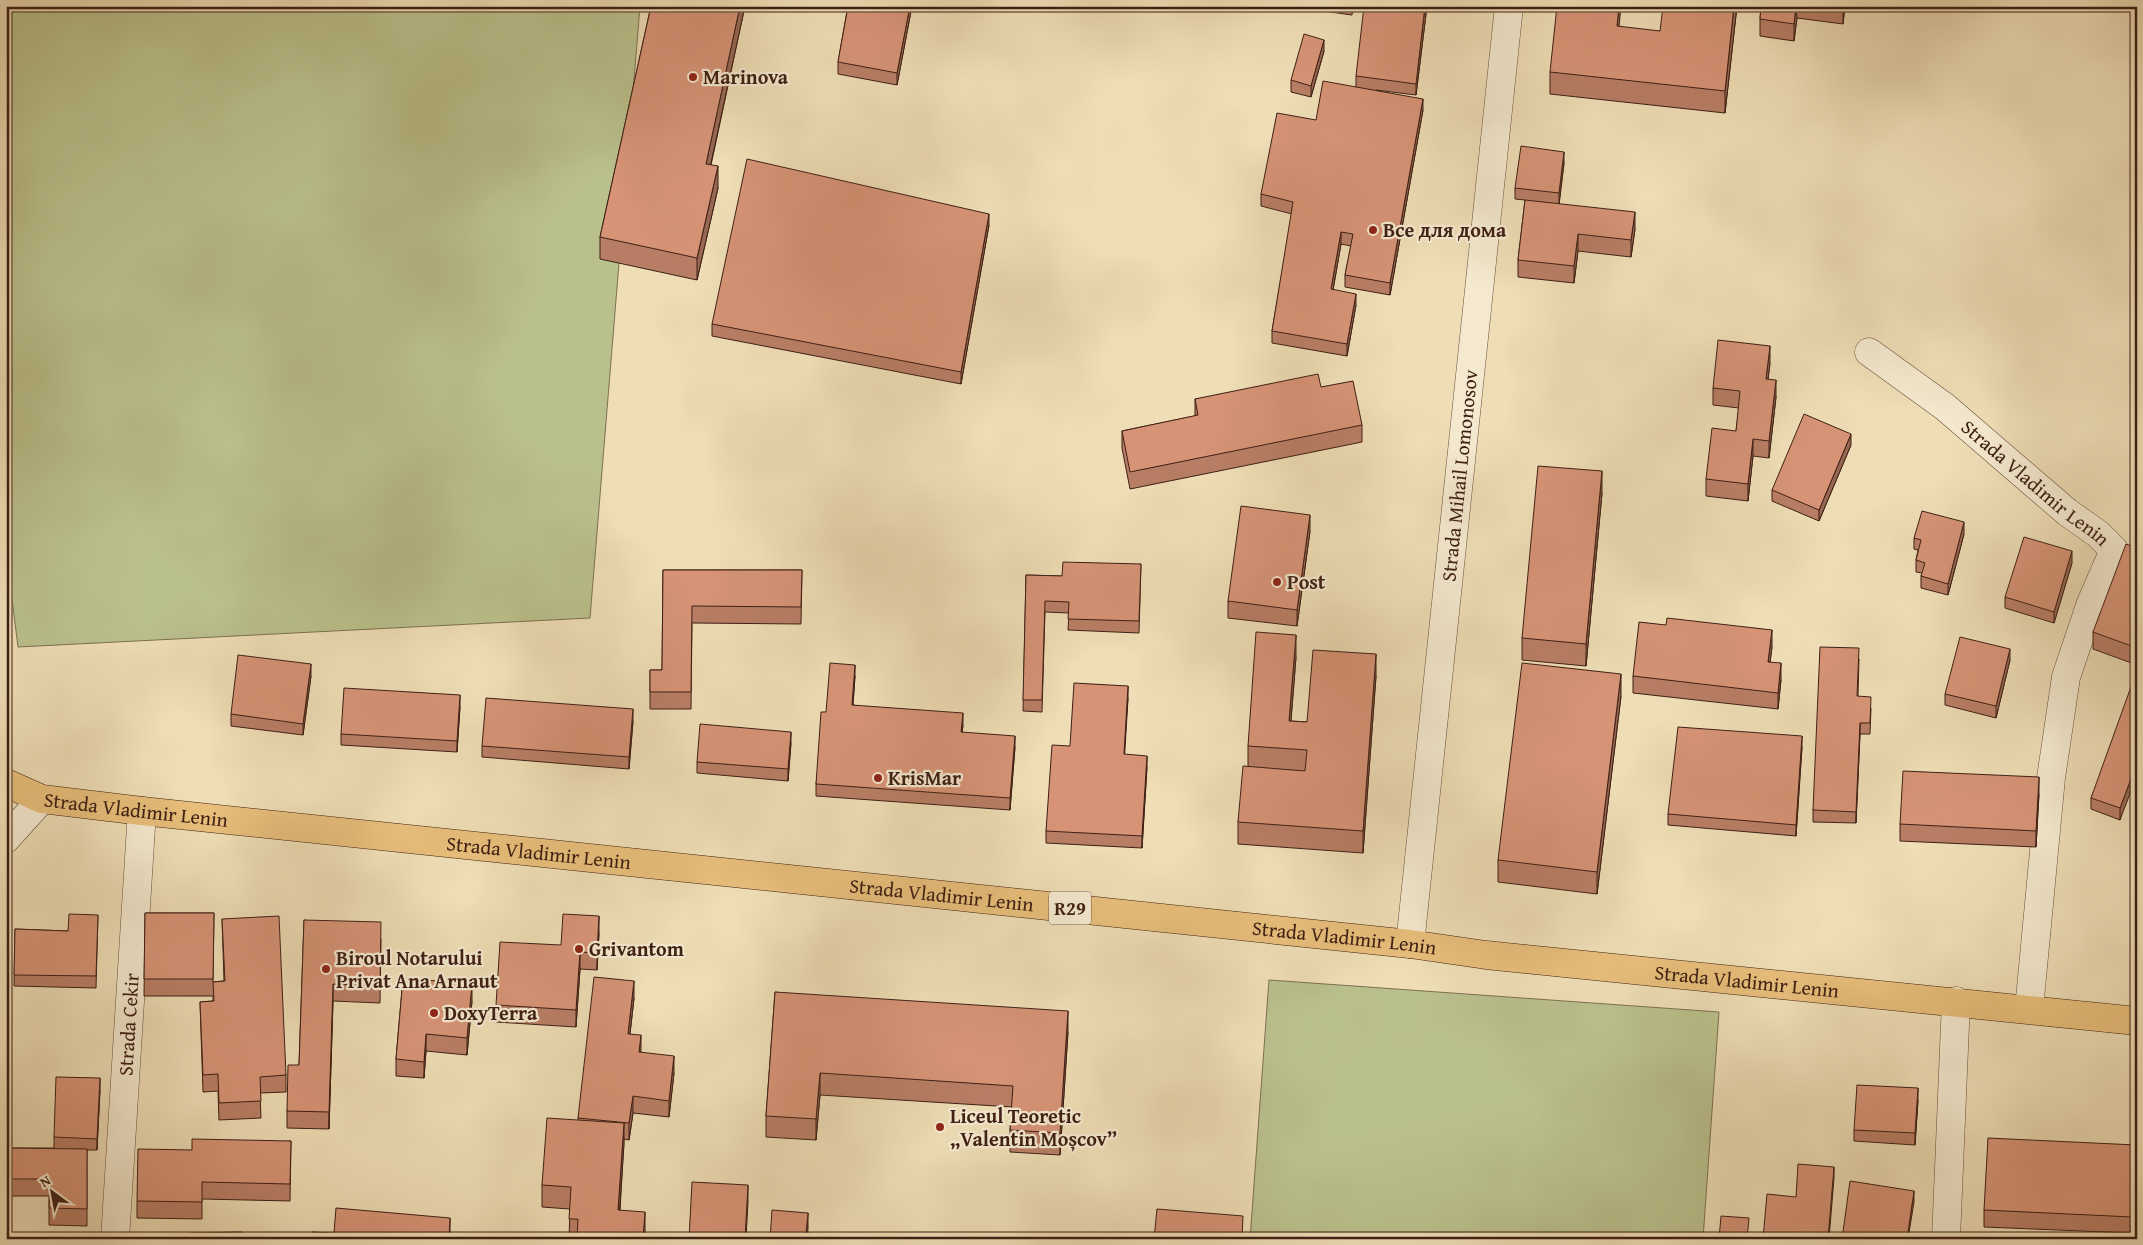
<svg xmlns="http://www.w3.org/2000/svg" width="2143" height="1245" viewBox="0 0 2143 1245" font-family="'Gentium Book Plus',serif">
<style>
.green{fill:#bac08c;stroke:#7c7050}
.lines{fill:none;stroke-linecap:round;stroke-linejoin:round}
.street-casing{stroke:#6a4e3c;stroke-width:29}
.primary-casing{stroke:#3e1f14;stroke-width:29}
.street{stroke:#f4e9cf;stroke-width:28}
.primary{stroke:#e7be7a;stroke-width:28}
.wall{fill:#b87e65;stroke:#3e1f14}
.shaded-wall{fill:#966753;stroke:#3e1f14}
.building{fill:#d69376;stroke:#3e1f14}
.poi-dot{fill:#8f2418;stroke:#f4e9cf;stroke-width:2}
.labels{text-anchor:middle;stroke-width:4.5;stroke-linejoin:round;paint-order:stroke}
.shield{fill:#f4e9cf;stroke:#755c4c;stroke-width:1}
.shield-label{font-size:19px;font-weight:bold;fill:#3e1f14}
.poi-label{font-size:20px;font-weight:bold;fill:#3e1f14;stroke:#f4e9cf;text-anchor:start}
.street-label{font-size:20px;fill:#3e1f14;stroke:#f4e9cf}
</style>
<rect width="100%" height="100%" fill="#eeddb5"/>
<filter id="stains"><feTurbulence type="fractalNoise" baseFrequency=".004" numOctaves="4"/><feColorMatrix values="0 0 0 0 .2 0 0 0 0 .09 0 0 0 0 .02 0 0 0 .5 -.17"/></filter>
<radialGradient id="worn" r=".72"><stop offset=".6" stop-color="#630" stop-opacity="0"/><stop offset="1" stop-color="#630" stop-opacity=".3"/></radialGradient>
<g class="green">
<polygon points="6,6 640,6 590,618 18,647 6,551"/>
<polygon points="1269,980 1719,1012 1703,1239 1250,1239"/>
</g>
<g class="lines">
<g class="street-casing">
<g id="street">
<path id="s1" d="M1869,352l76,55 122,105 31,22 16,16 -23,53 -25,74 -15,101 -22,231"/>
<polyline points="6,839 42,799"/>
<path id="s2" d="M1410,944l99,-938"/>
<path id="s3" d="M115,1239l27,-428"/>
<polyline points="1946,1239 1956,1001"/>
</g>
</g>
<g class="primary-casing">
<g id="primary">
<path id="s4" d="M6,783l36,16 100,12 1268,133 76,11 651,66"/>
</g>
</g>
<use href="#street" class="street"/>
<use href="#primary" class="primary"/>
</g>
<g class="wall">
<polygon points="651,6 745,6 711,165 718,188 697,280 600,259 600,237"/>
<polygon points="848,6 912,6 897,85 838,74 838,62"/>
<polygon points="1288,6 1353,6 1352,15"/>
<polygon points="1427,6 1416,95 1376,90 1423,110 1390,295 1345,287 1345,275 1351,246 1341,244 1333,290 1356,305 1347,356 1272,343 1272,331 1292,214 1261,206 1261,194 1316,120 1356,87 1356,76"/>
<polygon points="1737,6 1725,113 1550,94 1550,72 1660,31"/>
<polygon points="1761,6 1845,6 1843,24 1797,18 1794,41 1760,36 1760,19"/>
<polygon points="1324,51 1311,97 1291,92 1291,80"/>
<polygon points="1564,163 1559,204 1635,229 1631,257 1578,251 1574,283 1518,277 1518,260 1525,200 1515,199 1515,188"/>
<polygon points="989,225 961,384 712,336 712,324"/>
<polygon points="1770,363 1768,379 1776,397 1769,458 1753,456 1748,501 1706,496 1706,479 1736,431 1739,408 1713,405 1713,388"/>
<polygon points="1321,387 1362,425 1362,442 1130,489 1122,448 1122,431 1195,416 1195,399"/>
<polygon points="1851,445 1819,521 1772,501 1772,490"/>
<polygon points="1602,493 1586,666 1522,660 1522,638"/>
<polygon points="1310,531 1297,626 1228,618 1228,601"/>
<polygon points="1964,534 1948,595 1921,588 1921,576 1922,573 1916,572 1916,560 1918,550 1914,549 1914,538"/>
<polygon points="2137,548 2137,665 2093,649 2093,632"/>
<polygon points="2072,563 2054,623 2005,608 2005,597"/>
<polygon points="1141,564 1139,633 1068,630 1069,613 1045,612 1042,712 1023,711 1026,575 1062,576"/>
<polygon points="663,570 802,570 801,624 692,623 691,709 650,709 650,670 662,670"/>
<polygon points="1772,647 1770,662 1781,680 1778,709 1633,693 1633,676"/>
<polygon points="1296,657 1291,721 1307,722 1376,676 1363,853 1238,844 1238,822 1248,767 1248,746"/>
<polygon points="1859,659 1858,696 1871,708 1870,734 1860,734 1856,823 1813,822 1813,810"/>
<polygon points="2010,660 1996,718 1945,705 1945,694"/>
<polygon points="311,676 303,735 231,726 231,714"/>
<polygon points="855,676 853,705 963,725 962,732 1015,747 1010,810 816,796 816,784 826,712"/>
<polygon points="2137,686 2120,820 2091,809 2091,798"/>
<polygon points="1621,696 1597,894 1498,882 1498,860"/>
<polygon points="1128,698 1124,754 1147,767 1142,848 1046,843 1046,831 1070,746"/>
<polygon points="460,707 457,752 341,745 341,734"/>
<polygon points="633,721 629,769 482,757 482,746"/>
<polygon points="791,743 788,781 697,773 697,762"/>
<polygon points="1802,747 1796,836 1668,825 1668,814"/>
<polygon points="2039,794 2036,847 1900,841 1900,824"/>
<polygon points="145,913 214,913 213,982 224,981 222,919 286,1075 286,1092 260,1093 261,1118 219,1120 218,1091 203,1092 200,1002 213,1001 213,996 144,996"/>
<polygon points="98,915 96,988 14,986 15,929 68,931"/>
<polygon points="304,920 381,939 380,1003 333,1001 329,1129 287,1128 287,1111 299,1065"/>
<polygon points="599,933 597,970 580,969 576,1027 496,1022 496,1005 561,945"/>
<polygon points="403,978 472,1001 467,1055 426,1051 424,1078 396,1076 396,1059"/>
<polygon points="775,992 1068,1032 1060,1155 1010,1152 1010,1130 1012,1107 820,1095 816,1140 766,1137 766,1116"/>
<polygon points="634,998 630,1034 641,1053 674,1073 669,1117 633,1113 629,1140 624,1139 620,1211 645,1234 645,1239 569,1239 570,1209 542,1207 542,1185 578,1120 578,1118"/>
<polygon points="100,1090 97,1150 87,1150 87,1226 49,1225 49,1196 6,1196 6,1148 54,1148 54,1137"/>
<polygon points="1918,1100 1915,1145 1854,1141 1854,1130"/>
<polygon points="291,1141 290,1201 202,1199 202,1219 137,1218 137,1201 192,1150"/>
<polygon points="2136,1162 2133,1217 2131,1233 1984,1227 1984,1210"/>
</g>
<g class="shaded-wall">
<polygon points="740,6 745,6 706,186 706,164"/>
<polygon points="910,6 912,6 897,85 897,73"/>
<polygon points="1425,6 1427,6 1416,95 1416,84"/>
<polygon points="1619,6 1621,6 1617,48 1617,26"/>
<polygon points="1734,6 1737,6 1725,113 1725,91"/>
<polygon points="1796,6 1797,18 1794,41 1794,24"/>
<polygon points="1843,6 1845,6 1843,24"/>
<polygon points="1324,40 1324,51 1311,97 1311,86"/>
<polygon points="1423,99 1423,110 1390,295 1390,283"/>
<polygon points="1564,152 1564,163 1559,205 1559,193"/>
<polygon points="718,166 718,188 697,280 697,258"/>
<polygon points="1635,212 1635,229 1631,257 1631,240"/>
<polygon points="989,214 989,225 961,384 961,372"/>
<polygon points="1341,232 1341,244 1331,301 1331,289"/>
<polygon points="1578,234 1578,251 1574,283 1574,266"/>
<polygon points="1356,294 1356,305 1347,356 1347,344"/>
<polygon points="1770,346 1770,363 1766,396 1766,379"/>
<polygon points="1776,380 1776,397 1769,458 1769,441"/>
<polygon points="1851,434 1851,445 1819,521 1819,510"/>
<polygon points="1753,439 1753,456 1748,501 1748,484"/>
<polygon points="1602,471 1602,493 1586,666 1586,644"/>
<polygon points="1310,515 1310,531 1297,626 1297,610"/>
<polygon points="1964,522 1964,534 1948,595 1948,584"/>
<polygon points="2072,551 2072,563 2054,623 2054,612"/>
<polygon points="1772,630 1772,647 1768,679 1768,662"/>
<polygon points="1296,635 1296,657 1289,743 1289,721"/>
<polygon points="2010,649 2010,660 1996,718 1996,706"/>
<polygon points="1376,654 1376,676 1363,853 1363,831"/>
<polygon points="1781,663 1781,680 1778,709 1778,693"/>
<polygon points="311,664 311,676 303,735 303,724"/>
<polygon points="855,665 855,676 852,717 852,705"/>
<polygon points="1621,674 1621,696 1597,894 1597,872"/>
<polygon points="1128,686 1128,698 1124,766 1124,754"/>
<polygon points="460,695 460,707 457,752 457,741"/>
<polygon points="633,709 633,721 629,769 629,757"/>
<polygon points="963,713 963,725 961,743 961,732"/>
<polygon points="1860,723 1860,734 1856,823 1856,812"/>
<polygon points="791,732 791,743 788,781 788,769"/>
<polygon points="1015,736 1015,747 1010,810 1010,798"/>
<polygon points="1802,736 1802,747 1796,836 1796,825"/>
<polygon points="1147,756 1147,767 1142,848 1142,836"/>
<polygon points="2137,763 2137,775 2120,820 2120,808"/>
<polygon points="2039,777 2039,794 2036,847 2036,831"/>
<polygon points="599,916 599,933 597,970 597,953"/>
<polygon points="580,952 580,969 576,1027 576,1010"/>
<polygon points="634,981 634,998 628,1051 628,1034"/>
<polygon points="333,984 333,1001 329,1129 329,1112"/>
<polygon points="472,984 472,1001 467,1055 467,1038"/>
<polygon points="1068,1011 1068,1032 1060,1155 1060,1133"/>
<polygon points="426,1034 426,1051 424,1078 424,1062"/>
<polygon points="641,1035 641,1052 639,1052"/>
<polygon points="674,1056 674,1073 669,1117 669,1101"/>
<polygon points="820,1073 820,1095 816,1140 816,1119"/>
<polygon points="100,1078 100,1090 97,1150 97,1139"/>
<polygon points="1918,1088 1918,1100 1915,1145 1915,1133"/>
<polygon points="633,1096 633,1113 629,1140 629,1123"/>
<polygon points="624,1123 624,1145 618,1232 618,1210"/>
<polygon points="2136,1145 2136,1162 2132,1234 2132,1217"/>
<polygon points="1834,1167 1834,1178 1829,1239 1828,1239"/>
<polygon points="748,1185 748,1202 746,1239 745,1239"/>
<polygon points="1914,1191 1914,1202 1908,1239 1907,1239"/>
<polygon points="645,1212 645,1239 643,1239"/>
<polygon points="808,1213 808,1229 807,1239 806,1239"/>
<polygon points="450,1218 450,1239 449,1239"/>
</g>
<g class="building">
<polygon points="651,6 740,6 706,164 718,166 697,258 600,237"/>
<polygon points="848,6 910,6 897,73 838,62"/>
<polygon points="1364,6 1425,6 1416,84 1356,76"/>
<polygon points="1557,6 1619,6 1617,26 1660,31 1663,6 1734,6 1725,91 1550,72"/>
<polygon points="1761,6 1796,6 1794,24 1760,19"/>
<polygon points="1304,34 1324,40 1311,86 1291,80"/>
<polygon points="1323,81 1423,99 1390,283 1345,275 1353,234 1341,232 1331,289 1356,294 1347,344 1272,331 1293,202 1261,194 1277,113 1316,120"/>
<polygon points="1521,146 1564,152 1559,193 1515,188"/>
<polygon points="747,159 989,214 961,372 712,324"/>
<polygon points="1525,200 1635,212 1631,240 1578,234 1574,266 1518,260"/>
<polygon points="1718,340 1770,346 1766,379 1776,380 1769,441 1753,439 1748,484 1706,479 1712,428 1736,431 1740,391 1713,388"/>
<polygon points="1318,374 1321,387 1353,381 1362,425 1130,472 1122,431 1198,415 1195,399"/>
<polygon points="1804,414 1851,434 1819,510 1772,490"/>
<polygon points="1538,466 1602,471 1586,644 1522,638"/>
<polygon points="1241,506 1310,515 1297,610 1228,601"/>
<polygon points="1922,511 1964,522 1948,584 1921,576 1925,563 1916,560 1921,540 1914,538"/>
<polygon points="2024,537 2072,551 2054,612 2005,597"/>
<polygon points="2126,544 2137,548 2137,648 2093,632"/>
<polygon points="1063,562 1141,564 1139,621 1068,619 1069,602 1045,601 1042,700 1023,700 1026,575 1062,576"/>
<polygon points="663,570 802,570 801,607 692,606 691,692 650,692 650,670 662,670"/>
<polygon points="1667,618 1772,630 1768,662 1781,663 1778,693 1633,676 1639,622 1666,625"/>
<polygon points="1256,632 1296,635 1289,721 1307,722 1313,650 1376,654 1363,831 1238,822 1243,766 1305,771 1307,750 1248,746"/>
<polygon points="1960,637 2010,649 1996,706 1945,694"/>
<polygon points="1820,647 1859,648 1857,696 1871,697 1870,723 1860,723 1856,812 1813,810"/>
<polygon points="238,655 311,664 303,724 231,714"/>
<polygon points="830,663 855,665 852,705 963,713 961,732 1015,736 1010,798 816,784 821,712 826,712"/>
<polygon points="1522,663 1621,674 1597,872 1498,860"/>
<polygon points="1074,683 1128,686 1124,754 1147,756 1142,836 1046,831 1052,745 1070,746"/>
<polygon points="2132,684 2137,686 2137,763 2120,808 2091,798"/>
<polygon points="344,688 460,695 457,741 341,734"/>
<polygon points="486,698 633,709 629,757 482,746"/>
<polygon points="700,724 791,732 788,769 697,762"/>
<polygon points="1678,727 1802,736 1796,825 1668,814"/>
<polygon points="1903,771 2039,777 2036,831 1900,824"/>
<polygon points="145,913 214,913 213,979 144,979"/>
<polygon points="69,914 98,915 96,976 14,975 15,929 68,931"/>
<polygon points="563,914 599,916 597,953 580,952 576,1010 496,1005 500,942 561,945"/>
<polygon points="279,916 286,1075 260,1077 261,1101 219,1103 218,1074 203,1075 200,1002 214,1001 213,982 225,981 222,919"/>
<polygon points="304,920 381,922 380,986 333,984 329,1112 287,1111 288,1065 299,1065"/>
<polygon points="594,977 634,981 628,1034 641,1035 639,1052 674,1056 669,1101 633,1096 629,1123 578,1118"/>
<polygon points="403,978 472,984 467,1038 426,1034 424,1062 396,1059"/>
<polygon points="775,992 1068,1011 1060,1133 1010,1130 1013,1086 820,1073 816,1119 766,1116"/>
<polygon points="56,1077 100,1078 97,1139 54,1137"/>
<polygon points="1857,1085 1918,1088 1915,1133 1854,1130"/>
<polygon points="547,1118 624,1123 618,1210 645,1212 643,1239 577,1239 578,1219 569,1219 571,1187 542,1185"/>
<polygon points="1988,1138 2136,1145 2132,1217 1984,1210"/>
<polygon points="192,1139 291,1141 290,1184 202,1182 202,1202 137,1201 138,1149 192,1150"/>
<polygon points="6,1148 87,1149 87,1209 49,1208 50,1179 6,1179"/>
<polygon points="1798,1164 1834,1167 1828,1239 1763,1239 1767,1194 1796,1197"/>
<polygon points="1850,1181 1914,1191 1907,1239 1842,1239"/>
<polygon points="692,1182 748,1185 745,1239 689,1239"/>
<polygon points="336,1208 450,1218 449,1239 312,1239 312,1232 334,1233"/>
<polygon points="1157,1209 1243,1216 1242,1239 1154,1239"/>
<polygon points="772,1210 808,1213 806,1233 872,1237 872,1239 770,1239"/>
<polygon points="1721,1216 1749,1218 1747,1239 1719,1239"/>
<polygon points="2132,1217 2137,1217 2137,1239 2130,1239"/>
<polygon points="242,1232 242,1239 190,1239 190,1233"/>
<polygon points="1514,1236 1542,1239 1514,1239"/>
</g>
<g class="poi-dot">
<circle cx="693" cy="77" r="5"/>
<circle cx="1373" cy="230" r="5"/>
<circle cx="1277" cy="582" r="5"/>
<circle cx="878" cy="778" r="5"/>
<circle cx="579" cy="949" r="5"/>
<circle cx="326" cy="969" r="5"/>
<circle cx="434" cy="1013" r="5"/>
<circle cx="940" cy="1127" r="5"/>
</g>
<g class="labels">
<rect class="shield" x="1049" y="891.5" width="42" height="33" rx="4"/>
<g class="shield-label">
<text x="1070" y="915">R29</text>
</g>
<g class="poi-label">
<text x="703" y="84">Marinova</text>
<text x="1383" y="237">Все для дома</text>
<text x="1287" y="589">Post</text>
<text x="888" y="785">KrisMar</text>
<text x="589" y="956">Grivantom</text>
<text x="336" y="965">Biroul Notarului<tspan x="336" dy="23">Privat Ana Arnaut</tspan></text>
<text x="444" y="1020">DoxyTerra</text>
<text x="950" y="1123">Liceul Teoretic<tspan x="950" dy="23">„Valentin Moșcov”</tspan></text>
</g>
<g class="street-label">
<text dy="7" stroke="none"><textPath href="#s2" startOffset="471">Strada Mihail Lomonosov</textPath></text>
<text dy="7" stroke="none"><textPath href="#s1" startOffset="212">Strada Vladimir Lenin</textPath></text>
<text dy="7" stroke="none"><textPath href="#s4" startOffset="134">Strada Vladimir Lenin</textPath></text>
<text dy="7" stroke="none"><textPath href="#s4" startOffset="539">Strada Vladimir Lenin</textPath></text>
<text dy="7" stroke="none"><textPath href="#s4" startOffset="944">Strada Vladimir Lenin</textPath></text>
<text dy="7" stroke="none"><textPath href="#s4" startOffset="1349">Strada Vladimir Lenin</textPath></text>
<text dy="7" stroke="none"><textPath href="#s4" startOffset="1754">Strada Vladimir Lenin</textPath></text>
<text dy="7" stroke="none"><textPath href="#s3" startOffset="215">Strada Cekir</textPath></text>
</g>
</g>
<rect width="2143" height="1245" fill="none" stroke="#eeddb5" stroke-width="25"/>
<rect x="8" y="8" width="2128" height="1230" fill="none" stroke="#3e1f14" stroke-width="2.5"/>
<rect x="12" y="12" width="2118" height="1220" fill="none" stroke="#3e1f14"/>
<g transform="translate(52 1192) rotate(328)" stroke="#f4e9cf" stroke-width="4" paint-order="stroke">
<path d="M0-4L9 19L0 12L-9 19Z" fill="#3e1f14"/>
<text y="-8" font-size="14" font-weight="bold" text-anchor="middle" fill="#3e1f14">N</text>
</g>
<rect width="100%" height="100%" filter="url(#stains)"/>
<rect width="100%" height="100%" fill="url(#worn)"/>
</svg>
